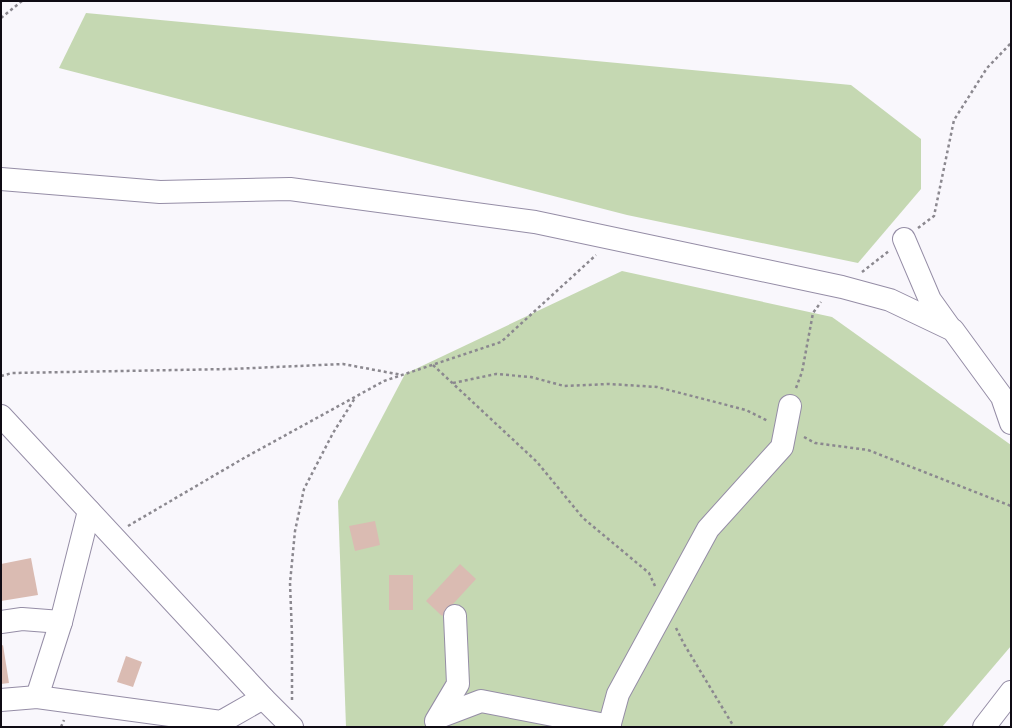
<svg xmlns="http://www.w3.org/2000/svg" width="1012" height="728" viewBox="0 0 1012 728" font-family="Manrope,sans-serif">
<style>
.green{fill:#c5d8b2}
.building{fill:#dabbb2}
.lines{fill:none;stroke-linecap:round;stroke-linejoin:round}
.minor-casing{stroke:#958da6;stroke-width:24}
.path{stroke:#8b888f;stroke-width:2.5;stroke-dasharray:3 3;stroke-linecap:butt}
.minor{stroke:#fff;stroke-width:22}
</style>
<rect width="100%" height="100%" fill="#f9f7fc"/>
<g class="green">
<polygon points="86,13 851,85 921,139 921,189 858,263 627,215 59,68"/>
<polygon points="622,271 832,317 1011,445 1011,646 942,727 346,727 338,501 405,374"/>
</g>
<g class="building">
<polygon points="375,521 380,545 355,551 349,526"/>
<polygon points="31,558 38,595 1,601 1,564"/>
<polygon points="460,564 476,579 442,616 426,601"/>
<rect x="389" y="575" width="24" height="35"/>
<polygon points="3,645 9,683 1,684 1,646"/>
<polygon points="126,656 142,662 133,687 117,682"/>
</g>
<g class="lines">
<g class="minor-casing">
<g id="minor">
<polyline points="1,179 160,192 290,189 535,222 842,287 890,300 953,330 1002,397 1011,423"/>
<polyline points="904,239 930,300 950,328"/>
<polyline points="1,416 263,698 292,727"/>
<polyline points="1,622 22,619 61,622"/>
<polyline points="37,697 61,622 89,511"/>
<polyline points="1,700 37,697 221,722 263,698"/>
<polyline points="439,717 481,701 610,726"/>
<polyline points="436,721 458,684 455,616"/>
<polyline points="609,727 618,694 708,529 782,447 790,406"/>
<polyline points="984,727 1011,692"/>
</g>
</g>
<g class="path">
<polyline points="1,18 22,1"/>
<polyline points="918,228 934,216 954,120 987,68 1011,43"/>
<polyline points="862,272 889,251"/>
<polyline points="433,365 537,462 583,518 649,573 655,586"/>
<polyline points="1,376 12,373 231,369 343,364 402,375"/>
<polyline points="453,383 496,374 531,377 564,386 609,384 657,387 746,410 768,421"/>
<polyline points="796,388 802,372 813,313 821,302"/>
<polyline points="804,437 815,443 868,450 1011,506"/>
<polyline points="128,526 244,458 384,381 501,342 596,255"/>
<polyline points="676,628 684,644 734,727"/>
<polyline points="292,700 292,635 290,583 295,531 304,489 333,433 355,398"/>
<polyline points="61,727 64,720"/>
</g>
<use href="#minor" class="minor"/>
</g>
<rect width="1012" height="728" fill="none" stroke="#0f0b14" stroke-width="4"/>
</svg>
